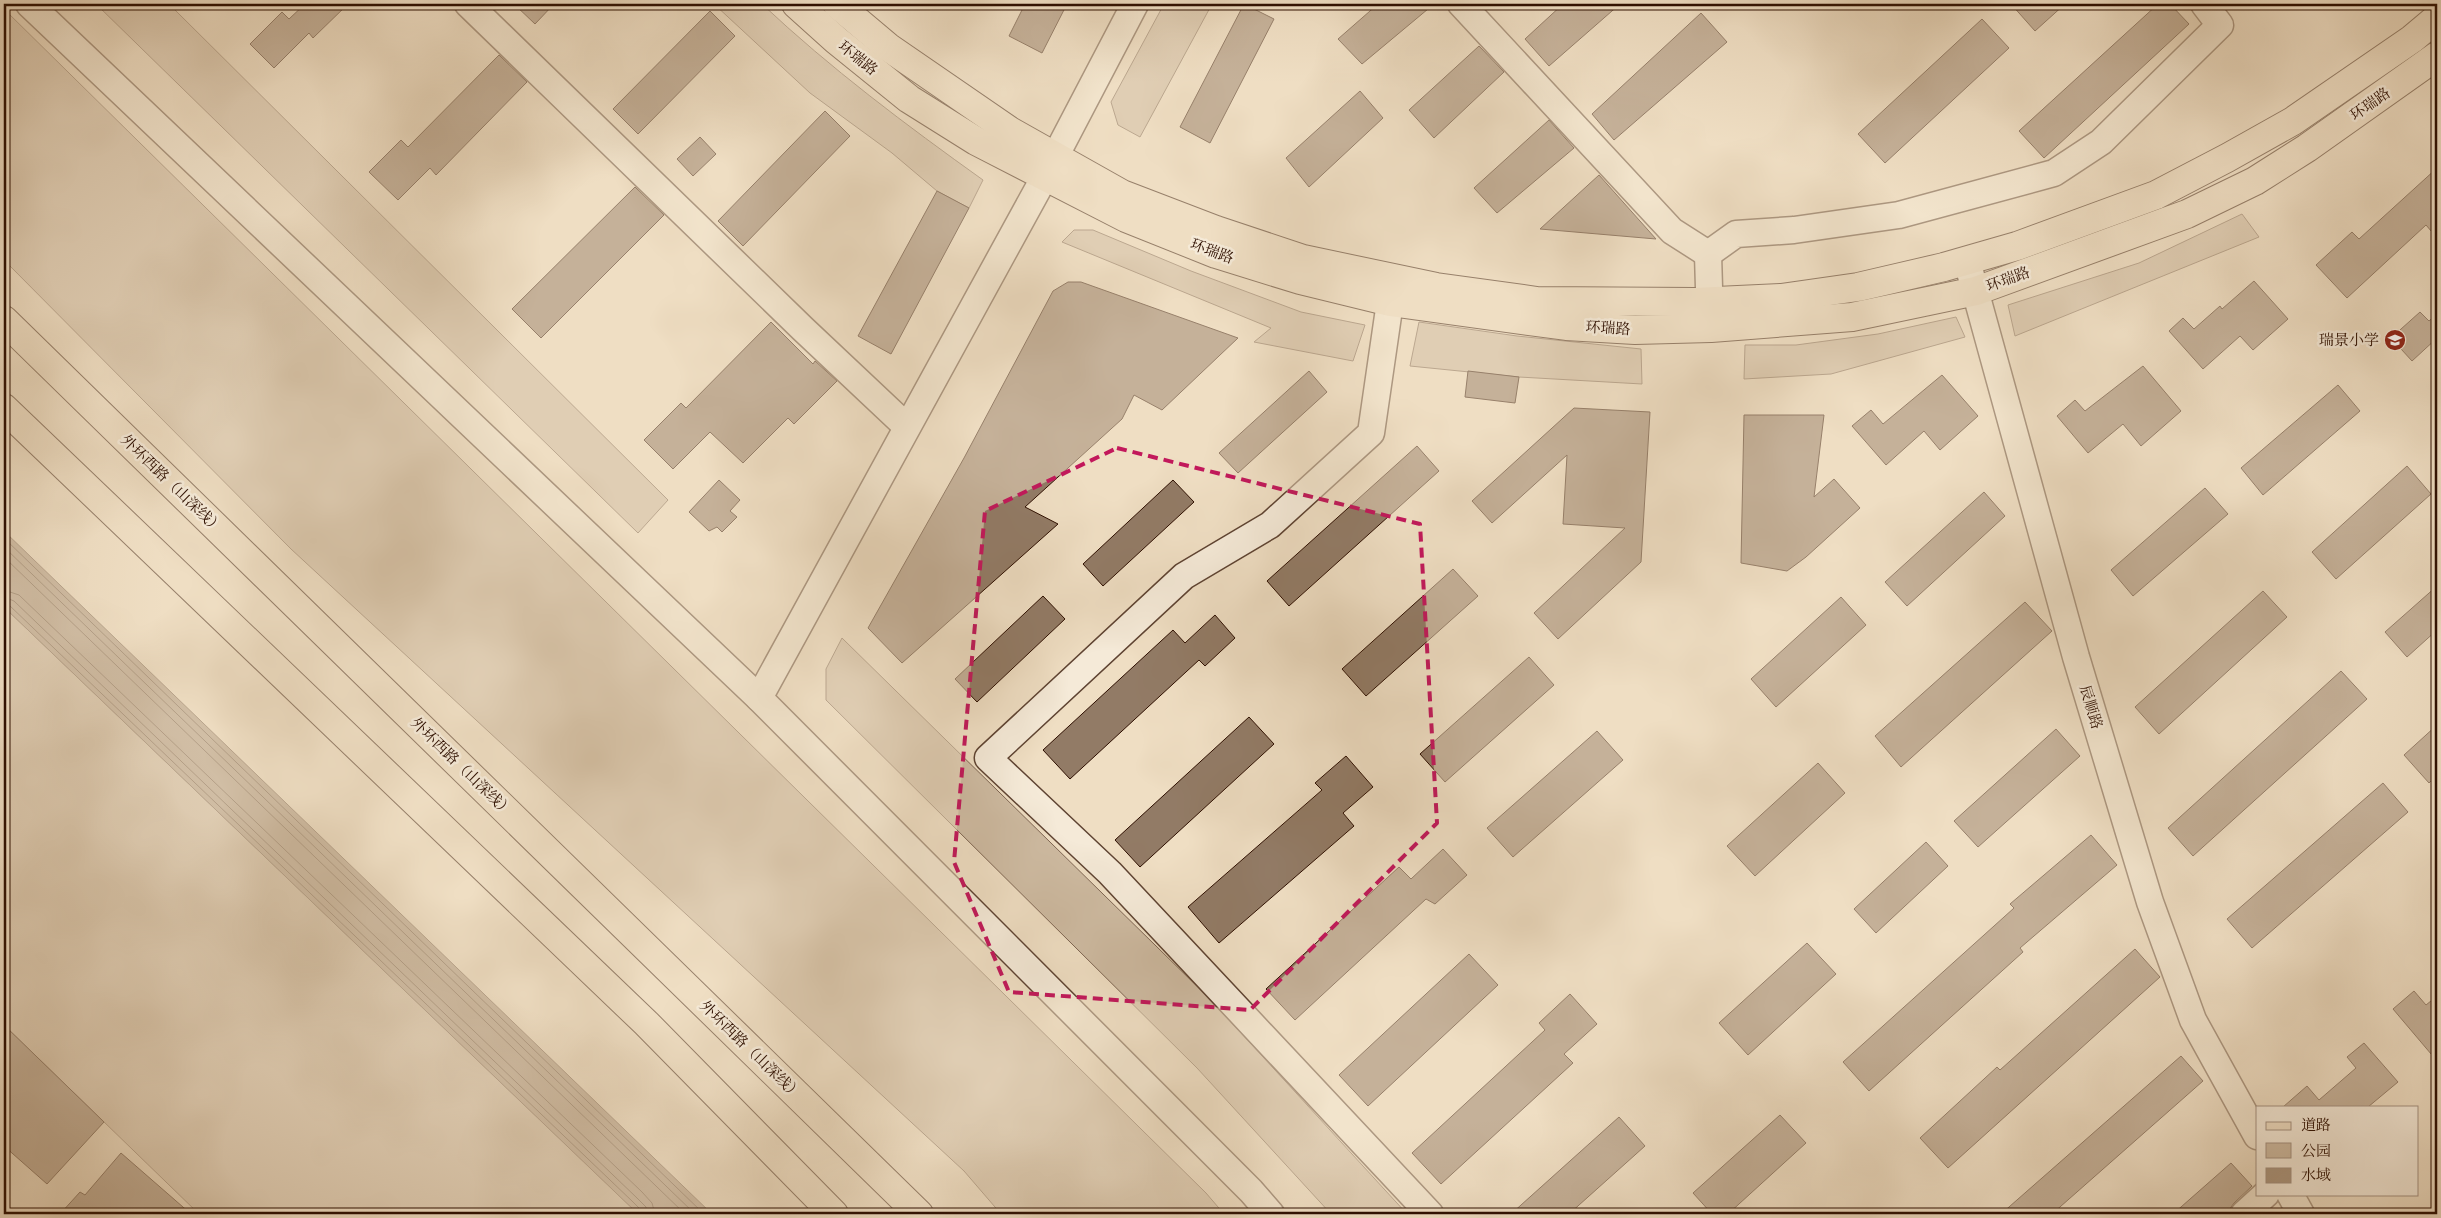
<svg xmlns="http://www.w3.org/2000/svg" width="2441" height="1218" viewBox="0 0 2441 1218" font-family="Alegreya,'Noto Serif SC',serif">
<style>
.green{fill:#cebba2;stroke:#7e6552}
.water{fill:#ad9881;stroke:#7a614e}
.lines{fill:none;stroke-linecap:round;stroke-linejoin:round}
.shore{stroke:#6e5441;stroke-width:1}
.building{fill:#927b66;stroke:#2e0f01}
.minor-casing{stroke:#5e4332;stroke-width:29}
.major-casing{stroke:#2e0f01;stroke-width:30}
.highway-casing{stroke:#2e0f01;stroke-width:30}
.minor{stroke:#f5ead8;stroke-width:26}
.major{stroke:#efdec3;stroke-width:28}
.highway{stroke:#efdec3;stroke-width:28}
.marked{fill:none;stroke:#c2185b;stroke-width:4;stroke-dasharray:10 6;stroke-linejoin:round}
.labels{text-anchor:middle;stroke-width:5;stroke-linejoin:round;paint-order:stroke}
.street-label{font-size:15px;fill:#2e0f01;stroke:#f5ead8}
.poi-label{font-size:15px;fill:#2e0f01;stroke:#f5ead8;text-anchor:end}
</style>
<rect width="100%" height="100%" fill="#efdec3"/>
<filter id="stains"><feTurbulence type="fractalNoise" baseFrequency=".004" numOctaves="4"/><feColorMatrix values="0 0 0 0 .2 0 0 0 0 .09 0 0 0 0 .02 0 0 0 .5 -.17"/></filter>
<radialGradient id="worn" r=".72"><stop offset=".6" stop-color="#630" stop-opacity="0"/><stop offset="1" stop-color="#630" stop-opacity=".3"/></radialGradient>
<g class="green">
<polygon points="96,4 169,4 668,500 638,533"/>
<path d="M714,4h48c68,64 144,121 221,176l-14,28 -32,-17 -45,-38 -82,-60z"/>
<polygon points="1164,4 1212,4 1140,137 1118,125 1111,102"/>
<polygon points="4,9 1206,1193 1224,1214 1001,1214 964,1171 291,549 4,260"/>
<polygon points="2242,214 2259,237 2015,336 2008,305 2139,263"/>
<polygon points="1074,230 1093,230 1191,271 1301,312 1365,325 1353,361 1254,342 1271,328 1062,242"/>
<polygon points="1956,317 1965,337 1831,374 1744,379 1745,345 1796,345 1878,334"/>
<polygon points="1419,322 1517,336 1641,349 1642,384 1519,377 1410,366"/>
<polygon points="4,607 630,1206 638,1214 199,1214 4,1025"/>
<polygon points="842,638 1208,997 1407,1214 1331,1214 1197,1068 826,700 826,669"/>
</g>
<polygon class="water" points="4,531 712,1214 638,1214 4,607"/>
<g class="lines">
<g class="shore">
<polyline points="4,538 704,1214"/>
<polyline points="4,547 695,1214"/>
<polyline points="4,557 685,1214"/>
<polyline points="4,590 19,595 642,1192 652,1203 655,1214"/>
<polyline points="4,597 14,601 637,1198 646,1207 647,1214"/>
<polyline points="4,604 9,605 633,1202 640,1209 641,1214"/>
</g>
</g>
<g class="building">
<polygon points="305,4 348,4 313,38 309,33 274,68 250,44 282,12 289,19"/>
<polygon points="514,4 554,4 535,24"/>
<polygon points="1025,4 1067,4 1042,53 1009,36"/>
<polygon points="1244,4 1274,19 1210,143 1180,127"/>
<polygon points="1378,4 1434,4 1362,64 1338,39"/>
<polygon points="1563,4 1620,4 1549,66 1525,39"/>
<polygon points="2011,4 2065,4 2035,31"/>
<polygon points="2158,4 2170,4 2189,24 2044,158 2019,131"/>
<polygon points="710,11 735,36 638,134 613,109"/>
<polygon points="1701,13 1727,42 1614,140 1592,114"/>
<polygon points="1982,19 2009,48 1885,163 1858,134"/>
<polygon points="1479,46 1504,72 1434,138 1409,110"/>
<polygon points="499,55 527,82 436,175 430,168 398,200 369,172 401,140 408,147"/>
<polygon points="1360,91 1383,118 1309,187 1286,158"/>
<polygon points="825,111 850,136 743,246 718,221"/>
<polygon points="1549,120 1574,148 1497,213 1474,188"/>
<polygon points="700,137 716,154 693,176 677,159"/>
<polygon points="2437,168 2437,238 2426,225 2347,298 2316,265 2352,232 2359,239"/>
<polygon points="1599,175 1656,239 1540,229"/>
<polygon points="635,187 664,215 541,338 512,309"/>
<polygon points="937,191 969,208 891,354 858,336"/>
<polygon points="2254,281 2288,319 2253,350 2240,336 2203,369 2169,331 2183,318 2194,329 2220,306 2222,309"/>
<polygon points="1068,282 1081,282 1238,338 1162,410 1134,395 1122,419 1025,507 1058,524 902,663 868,628 964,458 1053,291"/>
<polygon points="2420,312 2429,321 2437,314 2437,338 2412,361 2391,338"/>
<polygon points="771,322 813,364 815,361 837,381 794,424 788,418 743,463 710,432 673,469 644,440 681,403 686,408"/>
<polygon points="2143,366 2181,411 2141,446 2123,424 2088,453 2057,416 2075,400 2085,411"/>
<polygon points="1309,371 1327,392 1238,473 1219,453"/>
<polygon points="1468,371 1519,377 1515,403 1465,397"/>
<polygon points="1942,375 1978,416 1940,450 1924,431 1886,465 1852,426 1871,410 1883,424"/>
<polygon points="2338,385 2360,411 2263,495 2241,468"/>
<polygon points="1574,408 1650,412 1641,562 1558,639 1534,613 1625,528 1563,524 1567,455 1492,523 1472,501"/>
<polygon points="1744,415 1824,415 1814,497 1834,479 1860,508 1806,557 1787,571 1741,563"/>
<polygon points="1417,446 1439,471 1289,606 1267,581"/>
<polygon points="2407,466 2431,494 2336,579 2312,552"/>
<polygon points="719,480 740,500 730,511 737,517 722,532 717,527 709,531 689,512"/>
<polygon points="1173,480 1194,502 1103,586 1083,564"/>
<polygon points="2205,488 2228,514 2133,596 2111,570"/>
<polygon points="1984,492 2005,516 1907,606 1885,582"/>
<polygon points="1453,569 1478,596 1366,696 1342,669"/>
<polygon points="2437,586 2437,630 2407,657 2385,632"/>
<polygon points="2263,591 2287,617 2159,734 2135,707"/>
<polygon points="1043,596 1065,619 977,702 955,679"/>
<polygon points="1841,597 1866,625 1776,707 1751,679"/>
<polygon points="2025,602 2052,631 1901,767 1875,736"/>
<polygon points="1215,615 1235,638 1205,666 1199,660 1070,779 1043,750 1173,630 1185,643"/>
<polygon points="1529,657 1554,685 1445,782 1420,754"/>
<polygon points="2341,671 2367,699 2193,856 2168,828"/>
<polygon points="1249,717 1274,744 1140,867 1115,840"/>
<polygon points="2437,725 2437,775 2429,783 2404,755"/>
<polygon points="2056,729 2080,756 1978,847 1954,821"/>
<polygon points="1597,731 1623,760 1513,857 1487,828"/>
<polygon points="1346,756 1373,787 1343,813 1354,826 1219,943 1188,907 1322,790 1315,783"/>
<polygon points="1818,763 1845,793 1755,876 1727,846"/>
<polygon points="2383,783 2408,812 2252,948 2227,919"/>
<polygon points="2091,835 2117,865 2020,948 2023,952 1869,1091 1843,1062 2014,908 2010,904"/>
<polygon points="1926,842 1948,866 1876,933 1854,909"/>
<polygon points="1443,849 1467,875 1435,904 1426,899 1295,1020 1266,989 1399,867 1411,879"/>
<polygon points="1807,943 1836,974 1748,1055 1719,1023"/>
<polygon points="2135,949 2160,977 1948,1168 1920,1138 1997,1067 2000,1070"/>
<polygon points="1469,954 1498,985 1368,1106 1339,1075"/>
<polygon points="2414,991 2426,1005 2437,996 2437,1061 2393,1009"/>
<polygon points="1570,994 1597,1024 1564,1054 1573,1063 1441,1184 1412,1153 1545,1030 1539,1023"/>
<polygon points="4,1025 104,1122 47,1184 4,1146"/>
<polygon points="2364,1043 2398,1082 2368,1107 2283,1107 2307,1086 2319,1100 2356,1068 2347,1057"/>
<polygon points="2181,1056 2203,1081 2052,1214 2001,1214"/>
<polygon points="1780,1115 1806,1143 1728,1214 1712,1214 1693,1193"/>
<polygon points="1619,1117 1645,1146 1569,1214 1511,1214"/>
<polygon points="121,1153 191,1214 60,1214 80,1192 85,1195"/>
<polygon points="2231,1163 2252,1186 2234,1203 2226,1214 2173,1214"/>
</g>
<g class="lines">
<g class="minor-casing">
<g id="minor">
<polyline points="29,4 759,698 1251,1191 1271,1214"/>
<polyline points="468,4 803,329 906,426"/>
<polyline points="1461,4 1672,231 1708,254"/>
<polyline points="1708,254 1736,234 1794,230 1899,215 2054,173 2101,142 2220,25 2204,4"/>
<polyline points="1708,254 1710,322"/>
<polyline points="1967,261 2076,657 2150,902 2193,1020 2257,1136"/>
<polyline points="1390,302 1371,433 1270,525 1184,576 988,758 1110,873 1430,1214"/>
<polyline points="759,698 1044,178 1135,4"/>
<polyline points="2290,1194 2301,1214"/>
<polyline points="2244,1214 2266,1194"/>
</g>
</g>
<g class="major-casing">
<g id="major">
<polyline points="796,4 836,40 909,99 976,141 1126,218 1216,254 1300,280 1390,302 1566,326 1635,330 1711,328 1852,317 1976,291 2187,214 2255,181 2307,148 2437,56"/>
<polyline points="837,4 888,47 1010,131 1122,194 1216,230 1303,259 1436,287 1537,301 1695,302 1781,298 1858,287 1944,267 2017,246 2156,195 2227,158 2293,121 2412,39 2437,18"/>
</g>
</g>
<g class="highway-casing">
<g id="highway">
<polyline points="4,320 919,1214"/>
<polyline points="4,408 646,1023 834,1214"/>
</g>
</g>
<use href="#minor" class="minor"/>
<use href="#major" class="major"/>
<use href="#highway" class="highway"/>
</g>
<path d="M0 0H2441V1218H0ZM1117,448l303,76 17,299 -187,187 -241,-18 -55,-130 31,-351z" fill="#efdec3" fill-opacity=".55" fill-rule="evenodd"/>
<path class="marked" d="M1117,448l303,76 17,299 -187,187 -241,-18 -55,-130 31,-351z"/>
<defs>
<g id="school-disc" transform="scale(1.125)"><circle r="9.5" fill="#8f2418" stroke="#f5ead8"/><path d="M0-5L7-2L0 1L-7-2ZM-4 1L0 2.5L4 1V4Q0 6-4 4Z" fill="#fff"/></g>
</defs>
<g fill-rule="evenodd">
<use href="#school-disc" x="2395" y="340"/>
</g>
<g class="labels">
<g class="street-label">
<text transform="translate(858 58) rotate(39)" y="5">环瑞路</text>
<text transform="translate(2370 104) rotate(-35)" y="5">环瑞路</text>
<text transform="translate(1212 251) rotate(20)" y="5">环瑞路</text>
<text transform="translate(2008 279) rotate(-20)" y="5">环瑞路</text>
<text transform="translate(1608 328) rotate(3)" y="5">环瑞路</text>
<text transform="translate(172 484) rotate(44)" y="5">外环西路（山深线）</text>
<text transform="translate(2091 707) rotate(73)" y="5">辰顺路</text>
<text transform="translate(462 767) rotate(44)" y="5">外环西路（山深线）</text>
<text transform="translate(751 1050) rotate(44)" y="5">外环西路（山深线）</text>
</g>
<g class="poi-label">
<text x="2379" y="345">瑞景小学</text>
</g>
</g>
<rect width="2441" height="1218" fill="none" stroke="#efdec3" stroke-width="20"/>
<rect x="5" y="5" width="2431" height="1208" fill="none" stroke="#2e0f01" stroke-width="2.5"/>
<rect x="10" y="10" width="2421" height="1198" fill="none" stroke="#2e0f01"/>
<rect x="2256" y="1106" width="162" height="90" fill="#f5ead8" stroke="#a59282"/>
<rect x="2266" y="1122" width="25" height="8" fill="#efdec3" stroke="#a59282"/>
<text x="2301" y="1130" font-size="15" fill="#2e0f01">道路</text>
<rect x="2266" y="1143" width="25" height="15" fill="#cebba2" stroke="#a59282"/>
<text x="2301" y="1156" font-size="15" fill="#2e0f01">公园</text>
<rect x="2266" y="1168" width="25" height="15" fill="#ad9881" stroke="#a59282"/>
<text x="2301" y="1180" font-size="15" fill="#2e0f01">水域</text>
<rect width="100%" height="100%" filter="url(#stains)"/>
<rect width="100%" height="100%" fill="url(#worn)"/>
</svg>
